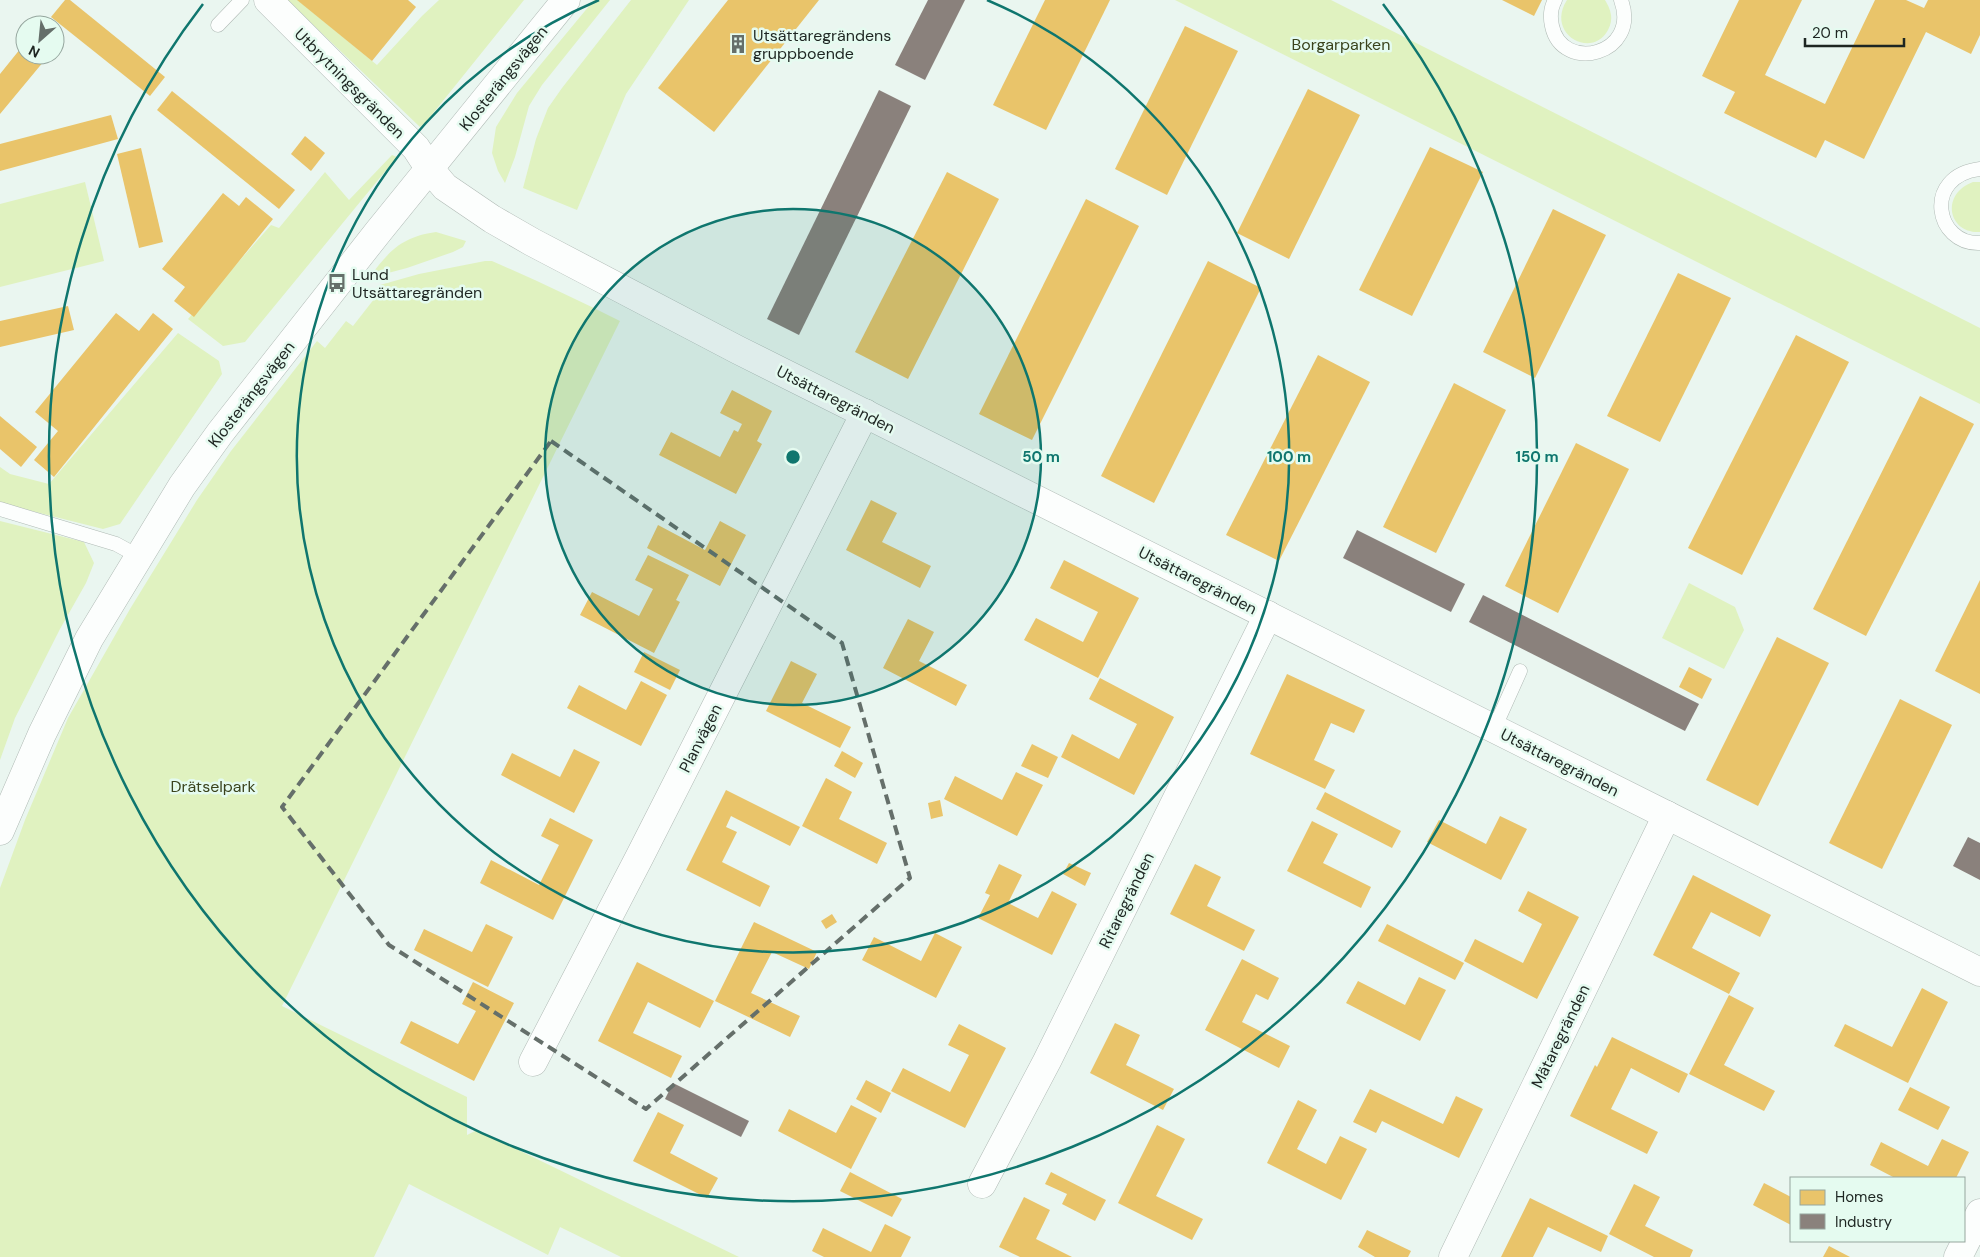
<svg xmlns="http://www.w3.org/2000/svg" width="1980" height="1257" viewBox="0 0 1980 1257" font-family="'DM Sans',sans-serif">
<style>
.green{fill:#e0f2c0}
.homes{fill:#e9c46a}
.industry{fill:#8a817c}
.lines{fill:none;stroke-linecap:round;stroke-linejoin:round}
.lane-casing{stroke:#b0bab5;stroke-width:15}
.street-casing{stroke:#b0bab5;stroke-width:29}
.secondary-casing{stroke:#b0bab5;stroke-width:29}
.lane{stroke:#fcfefd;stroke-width:14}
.street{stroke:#fcfefd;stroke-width:28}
.secondary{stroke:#fcfefd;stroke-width:28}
.marked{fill:none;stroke:#656f6a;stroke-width:4;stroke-dasharray:10 6;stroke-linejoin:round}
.ring{fill:none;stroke:#0f766e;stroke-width:2.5}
.labels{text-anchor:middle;stroke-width:5;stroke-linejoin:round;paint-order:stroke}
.poi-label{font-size:16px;fill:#1e2622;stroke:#e5fbf0;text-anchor:start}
.park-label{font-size:16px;fill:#3a431c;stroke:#e5fbf0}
.street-label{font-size:16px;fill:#1e2622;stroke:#e5fbf0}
.centre{fill:#0f766e;stroke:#e5fbf0;stroke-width:2.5}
.ring-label{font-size:15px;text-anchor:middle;font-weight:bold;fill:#0f766e;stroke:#e5fbf0;stroke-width:5;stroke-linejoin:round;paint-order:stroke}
</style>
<rect width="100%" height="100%" fill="#eaf6f0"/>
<g class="green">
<polygon points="287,0 298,0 377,65 422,16 439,0 524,0 426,122 420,127"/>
<polygon points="594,0 610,0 542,85 529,106 515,157 505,183 498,171 492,153 496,127 517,93"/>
<polygon points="631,0 689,0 626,94 577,210 523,188 536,139 548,108 562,88"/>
<polygon points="1175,0 1331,0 1980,328 1980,404"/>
<path d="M1567,0h38c6,10 9,19 3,30 -16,30 -63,4 -41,-30z"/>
<polygon points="392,155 397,157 245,342 223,346 188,319 271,225 279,228 325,172 349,200"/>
<polygon points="85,182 104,261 0,287 0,204"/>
<path d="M1973,182h7v50c-32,2 -40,-38 -7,-50z"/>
<path d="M436,232l30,9 -3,6 -10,5 -46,16 -38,10c20,-27 32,-41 67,-46z"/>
<path d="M485,261h7c44,19 86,39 128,60l-338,685 185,91v38l10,-5 262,127h-118l-61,-30 -12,28 -139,-71 -35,73h-374v-369l25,-68 43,-102 62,-109 67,-109 34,-49 86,-110 8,7 21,-27 7,5 25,-32 2,-9 39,-11z"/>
<polygon points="178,333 219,361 222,374 120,524 103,529 0,503 0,467 10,474 49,484"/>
<polygon points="0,521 84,542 94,563 86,583 60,629 15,718 0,760"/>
<polygon points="1689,583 1735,607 1744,630 1724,669 1662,638"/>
</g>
<g class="homes">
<polygon points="65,0 70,0 165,77 150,96 51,17"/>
<polygon points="297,0 408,0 416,7 372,61"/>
<polygon points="728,0 819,0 714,132 658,88"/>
<polygon points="1045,0 1110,0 1046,130 993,105"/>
<polygon points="1502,0 1542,0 1534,16"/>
<polygon points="1739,0 1802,0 1765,75 1825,104 1875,0 1906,0 1924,8 1928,0 1980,0 1980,35 1971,54 1926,32 1864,159 1825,140 1816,158 1724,113 1735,92 1702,76"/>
<polygon points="1185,26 1238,51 1167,195 1115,169"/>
<polygon points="25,43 25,55 49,55 0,114 0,74"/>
<polygon points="1308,89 1360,115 1289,259 1237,233"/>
<polygon points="172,91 295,190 279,209 157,110"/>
<polygon points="111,115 118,139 0,171 0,144"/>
<polygon points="305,136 325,153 311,171 291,154"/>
<polygon points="1430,147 1483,172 1412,316 1359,290"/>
<polygon points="141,148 163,242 139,248 117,154"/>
<polygon points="947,172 999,199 908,379 855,352"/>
<polygon points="223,193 239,206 246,197 273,219 194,317 174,301 185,287 162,269"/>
<polygon points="1086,199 1139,226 1032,440 979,414"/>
<polygon points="1553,209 1606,235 1535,378 1483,352"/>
<polygon points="1208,261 1261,288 1154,503 1101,476"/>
<polygon points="1678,273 1731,298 1660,442 1607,416"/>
<polygon points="68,306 74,330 0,347 0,321"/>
<polygon points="116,313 139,331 153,313 173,329 54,477 34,460 58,431 35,412"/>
<polygon points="1796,335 1849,362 1742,575 1688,548"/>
<polygon points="1318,355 1370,382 1279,561 1226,535"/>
<polygon points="1454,383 1506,410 1436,553 1383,527"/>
<polygon points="732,390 772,411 757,441 762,444 736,494 659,455 671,432 720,457 734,430 738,432 742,424 720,413"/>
<polygon points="1920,396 1974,424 1866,636 1813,609"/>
<polygon points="0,416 37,447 21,467 0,449"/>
<polygon points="1576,443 1629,469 1558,613 1505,586"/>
<polygon points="871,500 897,513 882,542 931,566 920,588 846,550"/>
<polygon points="720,521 746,535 720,586 647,548 658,525 705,550"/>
<polygon points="648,555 689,575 676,600 680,602 654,653 580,615 592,592 639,616 653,589 635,580"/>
<polygon points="1064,560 1139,598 1098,678 1024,640 1036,618 1083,642 1098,612 1050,588"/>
<polygon points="1980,580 1980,694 1935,671"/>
<polygon points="908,619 934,632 919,661 967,685 956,706 883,668"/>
<polygon points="1777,637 1829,663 1758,806 1706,780"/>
<polygon points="644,652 680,670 670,690 634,672"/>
<polygon points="791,661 817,674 802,703 851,727 840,748 766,711"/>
<polygon points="1689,667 1712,679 1702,699 1679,687"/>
<polygon points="1287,674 1365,710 1354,733 1331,723 1314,760 1335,770 1325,789 1250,754"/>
<polygon points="1100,678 1174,717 1134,795 1061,757 1072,734 1119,759 1137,724 1089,699"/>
<polygon points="641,681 667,695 641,746 567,708 579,685 626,710"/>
<polygon points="1900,699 1952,725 1882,869 1829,843"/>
<polygon points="1032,744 1058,757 1048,778 1021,766"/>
<polygon points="574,749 600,762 574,813 501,775 512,753 560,777"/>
<polygon points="842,751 863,763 855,778 834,766"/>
<polygon points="1016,772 1043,785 1017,836 944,799 955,776 1002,800"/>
<polygon points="826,778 852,792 839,819 887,843 877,864 802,826"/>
<polygon points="726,790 800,827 790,846 731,816 726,827 737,832 722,862 770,886 760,907 686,870"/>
<polygon points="1325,792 1401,831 1392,848 1316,809"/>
<polygon points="940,800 943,816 931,819 928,803"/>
<polygon points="1500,816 1527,829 1501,880 1427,842 1439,820 1486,844"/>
<polygon points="550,818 593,840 553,920 480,883 491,860 539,885 559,845 541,836"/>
<polygon points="1312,821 1338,834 1323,863 1371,887 1361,908 1287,871"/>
<polygon points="1069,863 1091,873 1085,886 1063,874"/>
<polygon points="999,864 1022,875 1008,903 1038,918 1052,891 1077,904 1052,955 978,918 990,895 985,893"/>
<polygon points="1195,864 1221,877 1207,906 1255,930 1244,951 1170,914"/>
<polygon points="1693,875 1771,915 1760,937 1711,912 1692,948 1740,973 1729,994 1653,955"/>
<polygon points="1528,891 1579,917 1537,999 1464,961 1475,939 1523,963 1542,924 1518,911"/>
<polygon points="832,914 837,922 826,929 821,921"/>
<polygon points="754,922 817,952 809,969 772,952 751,993 800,1016 790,1037 715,1001"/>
<polygon points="486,924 513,937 488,987 414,950 424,929 472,952"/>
<polygon points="1387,924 1464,963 1455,980 1378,941"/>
<polygon points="935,933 962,947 936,998 862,960 874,937 921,961"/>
<polygon points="1242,959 1279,978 1268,1000 1256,994 1242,1022 1290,1046 1279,1068 1205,1030"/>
<polygon points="637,962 714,1001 700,1028 648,1002 633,1033 682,1056 671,1078 598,1041"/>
<polygon points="1419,977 1446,990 1420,1041 1346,1003 1358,981 1405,1005"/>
<polygon points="473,982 514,1003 474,1081 400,1043 411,1021 458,1044 476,1011 462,1004"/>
<polygon points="1922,988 1948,1002 1908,1083 1834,1046 1845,1024 1892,1047"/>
<polygon points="1729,995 1754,1008 1724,1065 1775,1091 1764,1111 1689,1074"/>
<polygon points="1115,1023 1140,1035 1126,1065 1174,1089 1163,1110 1090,1073"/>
<polygon points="959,1024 1006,1048 965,1128 891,1091 903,1068 950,1092 969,1055 948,1045"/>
<polygon points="1612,1037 1688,1074 1679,1093 1631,1068 1611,1109 1658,1132 1647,1154 1570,1116 1595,1065 1597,1067"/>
<polygon points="866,1080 891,1093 881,1113 856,1099"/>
<polygon points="1910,1087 1950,1107 1938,1130 1898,1110"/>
<polygon points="1370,1089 1443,1124 1456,1096 1483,1109 1459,1158 1382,1121 1376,1133 1353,1122"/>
<polygon points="1298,1100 1317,1110 1297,1149 1326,1164 1340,1136 1367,1149 1341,1200 1267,1163"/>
<polygon points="851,1105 877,1118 851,1169 778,1131 789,1109 836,1133"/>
<polygon points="658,1112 684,1125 670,1153 718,1178 707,1198 633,1161"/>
<polygon points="1157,1125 1185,1139 1156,1196 1203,1219 1192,1240 1118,1203"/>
<polygon points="1942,1139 1969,1152 1956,1178 1895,1178 1870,1165 1881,1142 1928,1166"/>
<polygon points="850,1172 902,1199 892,1217 840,1191"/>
<polygon points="1051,1172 1106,1200 1095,1221 1062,1204 1067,1194 1045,1184"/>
<polygon points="1764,1183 1791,1197 1791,1225 1753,1205"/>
<polygon points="1634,1184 1660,1197 1645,1226 1693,1250 1690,1257 1654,1257 1609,1234"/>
<polygon points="1024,1197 1050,1210 1036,1239 1072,1257 1020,1257 999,1247"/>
<polygon points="1530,1198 1608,1236 1601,1252 1548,1227 1533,1257 1501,1257"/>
<polygon points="885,1224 911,1237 901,1257 824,1257 812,1251 823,1228 871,1252"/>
<polygon points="1367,1230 1411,1251 1408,1257 1375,1257 1358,1247"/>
<polygon points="1829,1246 1850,1257 1823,1257"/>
</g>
<g class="industry">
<polygon points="928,0 965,0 925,80 895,65"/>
<polygon points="879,90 911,106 799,335 767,319"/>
<polygon points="1357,530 1465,584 1451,612 1343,558"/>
<polygon points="1483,595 1699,704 1685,731 1469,622"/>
<polygon points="1968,837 1980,843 1980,880 1953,866"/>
<polygon points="673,1083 749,1121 741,1137 665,1099"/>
</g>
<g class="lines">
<g class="lane-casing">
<g id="lane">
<path d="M1555,0c-5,9 -5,17 -3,26 10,48 89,29 69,-26"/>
<polyline points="218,25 242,0"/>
<path d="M1980,169c-58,7 -45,76 0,74"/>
<polyline points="0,509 116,544 138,556"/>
<polyline points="1494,729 1520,671"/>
</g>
</g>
<g class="street-casing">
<g id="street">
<polyline points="268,0 416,148 429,168 445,187 492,219 532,242 738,350 1980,972"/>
<polyline points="533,1062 640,856 865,413"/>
<polyline points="982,1184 1047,1061 1268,615"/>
<polyline points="1453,1257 1667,815"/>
<polyline points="1958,1257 1980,1213"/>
</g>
</g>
<g class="secondary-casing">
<polyline id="secondary" points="0,831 42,734 89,639 182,486 220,433 378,232 566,0"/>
</g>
<use href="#lane" class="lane"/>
<use href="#street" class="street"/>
<use href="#secondary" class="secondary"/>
</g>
<path class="marked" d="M551,441l291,202 68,235 -264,231 -257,-164 -107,-138z"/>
<circle cx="793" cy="457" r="248" fill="#0f766e" fill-opacity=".12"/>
<g class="ring">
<circle cx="793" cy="457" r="248"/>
<path d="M987 0A496 496 0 1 1 599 0"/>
<path d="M1383 4A744 744 0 1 1 203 4"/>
</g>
<defs>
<g id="building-bare" transform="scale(1.5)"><path d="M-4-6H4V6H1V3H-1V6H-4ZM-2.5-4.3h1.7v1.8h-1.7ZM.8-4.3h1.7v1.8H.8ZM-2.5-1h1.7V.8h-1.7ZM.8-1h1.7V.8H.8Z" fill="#656f6a" stroke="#e5fbf0" stroke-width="2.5" paint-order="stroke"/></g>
<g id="bus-bare" transform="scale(1.5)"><path d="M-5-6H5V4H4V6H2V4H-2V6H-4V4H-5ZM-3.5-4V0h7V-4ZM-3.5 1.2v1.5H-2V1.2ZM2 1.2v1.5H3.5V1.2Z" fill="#656f6a" stroke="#e5fbf0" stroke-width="2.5" paint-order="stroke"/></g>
</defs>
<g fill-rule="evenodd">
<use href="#building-bare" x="738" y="44"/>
<use href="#bus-bare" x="337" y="283"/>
</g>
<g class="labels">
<g class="poi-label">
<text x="753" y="41">Utsättaregrändens<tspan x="753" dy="18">gruppboende</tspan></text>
<text x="352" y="280">Lund<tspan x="352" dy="18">Utsättaregränden</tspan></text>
</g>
<g class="park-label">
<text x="1341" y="50">Borgarparken</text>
<text x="213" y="792">Drätselpark</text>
</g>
<g class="street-label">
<text transform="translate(503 78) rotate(-51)" y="6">Klosterängsvägen</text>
<text transform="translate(350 83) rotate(45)" y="6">Utbrytningsgränden</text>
<text transform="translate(251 394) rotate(-52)" y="6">Klosterängsvägen</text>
<text transform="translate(836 399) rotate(27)" y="6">Utsättaregränden</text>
<text transform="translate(1198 580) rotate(27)" y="6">Utsättaregränden</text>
<text transform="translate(700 738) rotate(-63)" y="6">Planvägen</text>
<text transform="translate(1560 762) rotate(27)" y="6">Utsättaregränden</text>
<text transform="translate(1126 900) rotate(-64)" y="6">Ritaregränden</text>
<text transform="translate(1560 1036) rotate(-64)" y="6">Mätaregränden</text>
</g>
</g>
<circle cx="793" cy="457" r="8" class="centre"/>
<g class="ring-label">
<text x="1041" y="462">50 m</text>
<text x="1289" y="462">100 m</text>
<text x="1537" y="462">150 m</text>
</g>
<rect x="1790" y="1177" width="175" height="65" fill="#e5fbf0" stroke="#95a69e"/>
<rect x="1800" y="1190" width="25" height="15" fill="#e9c46a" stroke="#95a69e"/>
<text x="1835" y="1202" font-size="15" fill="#1e2622">Homes</text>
<rect x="1800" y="1214" width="25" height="15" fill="#8a817c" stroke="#95a69e"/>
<text x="1835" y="1227" font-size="15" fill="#1e2622">Industry</text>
<g transform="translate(40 40) rotate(207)"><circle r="24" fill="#e5fbf0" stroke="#95a69e"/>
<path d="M0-4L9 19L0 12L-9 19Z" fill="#656f6a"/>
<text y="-8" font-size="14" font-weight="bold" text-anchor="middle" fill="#1e2622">N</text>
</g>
<path d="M1805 38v8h99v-8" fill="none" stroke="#1e2622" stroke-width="2.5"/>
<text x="1812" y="38" font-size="15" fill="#1e2622" stroke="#e5fbf0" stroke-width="4" paint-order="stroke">20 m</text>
</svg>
